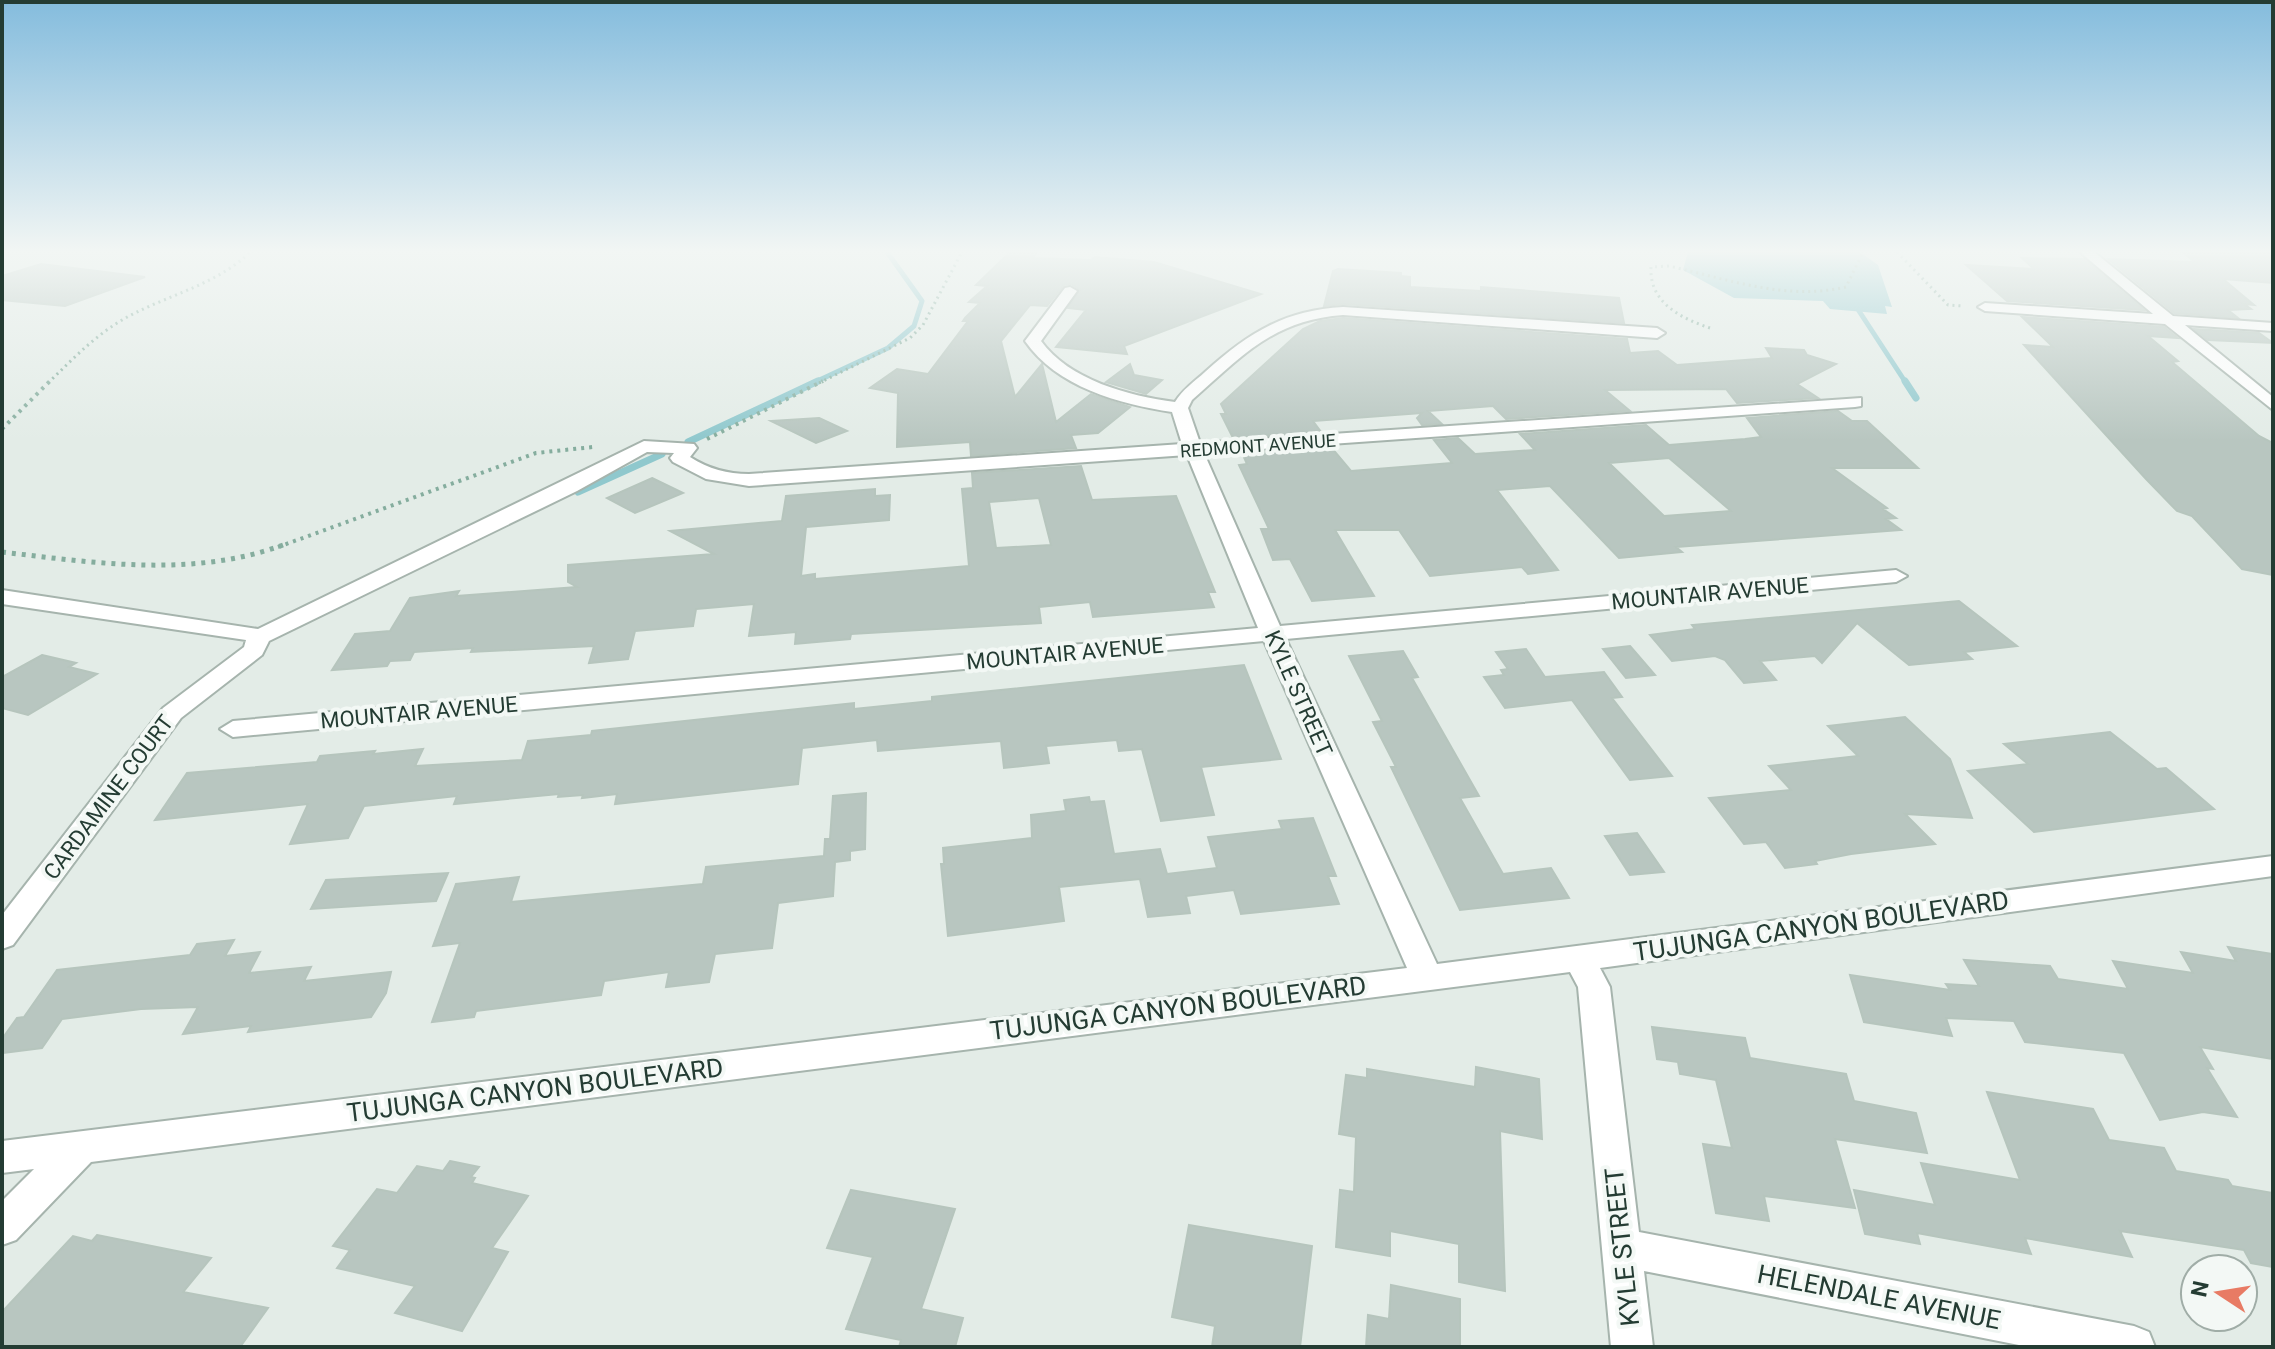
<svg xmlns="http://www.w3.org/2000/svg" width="2275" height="1349" viewBox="0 0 2275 1349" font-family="Roboto,sans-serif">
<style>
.water{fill:#8fc8cd}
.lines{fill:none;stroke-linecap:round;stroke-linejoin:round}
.stream-far1{stroke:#8fc8cd;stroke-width:5}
.stream{stroke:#8fc8cd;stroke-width:7}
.building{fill:#b8c6c0;stroke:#b6c5bd;stroke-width:2;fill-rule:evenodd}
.minor-casing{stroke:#a6b4ad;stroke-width:4}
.path-far2{stroke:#85ad9e;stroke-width:3;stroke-dasharray:2 4;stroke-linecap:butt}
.path-far1{stroke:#85ad9e;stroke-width:4;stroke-dasharray:3 5;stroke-linecap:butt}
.path{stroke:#85ad9e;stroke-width:5;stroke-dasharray:4 6;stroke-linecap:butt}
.minor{fill:#fff;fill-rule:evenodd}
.labels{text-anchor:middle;stroke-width:8;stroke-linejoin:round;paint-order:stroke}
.far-street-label{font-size:18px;fill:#243c33;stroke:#f3f8f5}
.street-label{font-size:22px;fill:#243c33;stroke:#f3f8f5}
.near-street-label{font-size:26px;fill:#243c33;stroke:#f3f8f5}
</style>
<rect width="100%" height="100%" fill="#e3ece7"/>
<polygon class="water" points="1688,252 1860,252 1878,265 1892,307 1885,306 1887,314 1830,309 1823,301 1734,298 1683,270"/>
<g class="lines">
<g class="stream-far1">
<polyline points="1859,311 1906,383"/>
<polyline points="813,383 888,348 914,326 922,301 887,252"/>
</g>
<g class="stream">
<polyline points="1905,381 1916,398"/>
<polyline points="688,442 818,381"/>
<polyline points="578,492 662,454"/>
</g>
</g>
<g class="building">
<polygon points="1010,252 1037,252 1033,258 1091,260 1095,257 1154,262 1261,294 1124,346 1127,354 1056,347 1086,310 1068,308 1080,290 1071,284 1064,285 1047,306 1030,305 1001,341 1015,397 1042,364 1056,422 1091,394 1130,407 1098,433 1071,435 1076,448 971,456 970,442 897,447 898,393 870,388 897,369 928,374 968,321 963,321 965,318 980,303 969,302 987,286 976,285"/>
<polygon points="2182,252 2273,252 2273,283 2223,279 2254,305 2244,304 2251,309 2228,310 2238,318 2174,313 2108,259 2195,262"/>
<polygon points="2022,258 2084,259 2144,310 2007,301 1966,265 2034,269"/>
<polygon points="41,264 145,277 65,306 2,300 2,276"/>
<polygon points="1338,269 1401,273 1401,276 1410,277 1410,287 1481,291 1481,287 1619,298 1624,323 1343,304 1324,306 1333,271"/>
<polygon points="2022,317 2164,327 2178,338 2148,336 2178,361 2172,362 2259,436 2273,443 2273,575 2242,569 2192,516 2177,511 2146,479 2024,345 2053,347"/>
<polygon points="1343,318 1627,339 1630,353 1658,351 1677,365 1772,358 1766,348 1804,350 1807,355 1836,364 1797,384 1818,398 1737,403 1726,389 1605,390 1630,411 1506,419 1493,406 1428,411 1442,424 1422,425 1417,418 1422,413 1313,421 1321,432 1233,438 1221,414 1226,414 1221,404 1303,329 1320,321"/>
<polygon points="2194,329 2259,333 2273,343 2208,340"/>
<polygon points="1130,364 1134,375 1162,380 1146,394 1106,382"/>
<path d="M1838,411l14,10h15l51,47h-86l55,40 -4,1 13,9 -10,1 15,11 -225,17 6,5 -63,6 -69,-72 -53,4 61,80 -30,4 -6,-7 -92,9 -31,-46h-64l39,66 -62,5 -22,-42 -17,1 -12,-31h8l-30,-64 8,-1 -5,-11 89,-6 20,24 101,-8 -18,-23 24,-2 17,16 60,-4 -15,-16 126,-9 23,20 76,-6 16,-2 -14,-19zM1669,458l62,53 -67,5 -55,-53z"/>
<polygon points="819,418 847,431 816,443 771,421"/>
<path d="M1081,466l11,34 84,-4 39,96h-7l6,15 -121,10 -3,-15 -51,5 2,16 -190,11 -1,5 -55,5 1,-12 -47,4 5,-32 -58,5 -3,17 -58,5 -7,28 -39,4 5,-17 -123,6 2,-4 -59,4 -4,8 -20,1 -3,5 -55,4 23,-36 35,-3 20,-33 49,-7 -3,5 121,-9 -9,-5v-17l146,-11 -44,-23 112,-10 4,-25 89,-7v7l15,-1 -1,25 -83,7 -5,49 14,-2v5l154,-13 -7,-77 11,-1 -1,-15zM1039,498l12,47 -55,3 -7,-46z"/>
<polygon points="652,478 683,493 635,513 607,498"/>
<polygon points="1959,601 2017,646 1964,652 1972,659 1909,665 1857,623 1822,663 1815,656 1760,661 1776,680 1744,683 1725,660 1715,656 1672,661 1650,635 1695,629 1692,625"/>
<polygon points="1630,646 1655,675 1626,678 1603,649"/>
<polygon points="1526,649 1545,677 1604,672 1622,697 1612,698 1672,776 1630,780 1572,700 1505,708 1484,677 1504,675 1501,670 1508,669 1496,652"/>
<polygon points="1403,651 1418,677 1412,678 1479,796 1460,798 1503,874 1551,868 1569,898 1460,910 1391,767 1396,767 1373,722 1382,721 1349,656"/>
<polygon points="42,655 76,663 69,667 97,674 28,715 2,708 2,677"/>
<polygon points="1244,665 1281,759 1201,767 1214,815 1161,821 1142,749 1119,751 1117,740 1046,746 1049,763 1004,768 1001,741 878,751 877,740 802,748 798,784 615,804 617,794 582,798 583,795 558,797 559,794 454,804 457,796 364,806 348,838 290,844 308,804 155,820 187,773 317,762 320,756 375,751 373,754 423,749 415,766 522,760 528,741 591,735 592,731 854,703 854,709 932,701 932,697"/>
<polygon points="1905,717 1950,759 1972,818 1905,814 1935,844 1851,854 1815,861 1817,864 1785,868 1766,842 1744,844 1709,798 1791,790 1769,766 1858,756 1828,726"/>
<polygon points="2110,732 2157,769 2166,768 2214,809 2034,832 1968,771 2028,764 2004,744"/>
<polygon points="866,793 865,849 850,851 850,860 835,862 833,896 778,903 772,948 715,954 709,982 666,987 669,972 604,981 601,995 476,1011 474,1017 432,1022 460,943 433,946 456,884 519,877 511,902 703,884 706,867 824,856 825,839 830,839 833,796"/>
<polygon points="1089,797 1090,802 1104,801 1114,854 1160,849 1167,874 1217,868 1208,837 1282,829 1279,821 1313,818 1336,876 1328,876 1339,904 1241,914 1234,890 1186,896 1190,913 1148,917 1140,879 1059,887 1064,921 948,936 941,864 944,864 943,848 1032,838 1031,815 1066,811 1064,800"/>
<polygon points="1637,833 1664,872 1630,875 1605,836"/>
<polygon points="448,873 436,901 311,909 326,880"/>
<polygon points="234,940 225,956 260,952 249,973 311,967 304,981 391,972 386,993 371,1017 248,1032 251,1026 183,1034 198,1007 141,1009 62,1019 42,1048 2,1053 2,1039 17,1018 24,1017 57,970 190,955 197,944"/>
<polygon points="2228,947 2273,954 2273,1059 2200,1047 2213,1069 2207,1068 2237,1117 2203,1112 2160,1120 2124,1053 2025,1042 2014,1021 1946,1018 1952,1036 1864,1022 1850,975 1950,990 1946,984 1979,986 1964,960 2050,966 2058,979 2128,989 2113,961 2193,973 2181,952 2236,961"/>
<polygon points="1652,1027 1745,1038 1750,1058 1846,1074 1854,1101 1916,1113 1927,1153 1835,1139 1855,1208 1764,1196 1769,1221 1716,1213 1703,1144 1732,1148 1716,1080 1680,1074 1678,1062 1657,1059"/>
<polygon points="1476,1067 1539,1079 1542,1139 1500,1131 1505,1291 1459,1282 1459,1244 1390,1231 1390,1256 1336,1247 1340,1190 1354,1192 1356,1137 1339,1134 1346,1075 1367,1078 1367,1069 1475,1087"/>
<polygon points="1987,1092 2093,1109 2109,1140 2164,1148 2176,1171 2228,1180 2232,1186 2273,1193 2273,1267 2251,1263 2244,1250 2120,1231 2132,1257 2025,1238 2031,1254 1917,1233 1920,1244 1865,1234 1854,1190 1935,1205 1921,1163 2020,1180"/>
<polygon points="450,1161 479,1167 471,1177 475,1178 472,1183 528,1196 492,1248 508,1252 462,1331 395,1313 415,1286 337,1268 350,1250 333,1246 377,1189 397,1193 417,1166 443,1171"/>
<polygon points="851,1190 955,1209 921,1309 963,1318 955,1347 899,1347 901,1340 846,1329 873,1257 827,1248"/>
<polygon points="1189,1225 1312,1246 1300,1347 1212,1347 1215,1326 1172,1317"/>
<polygon points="97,1235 211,1258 183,1292 268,1308 240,1347 2,1347 2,1312 73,1236 92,1241"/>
<polygon points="1391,1285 1460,1299 1460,1347 1366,1347 1368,1315 1389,1319"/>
</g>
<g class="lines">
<g class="minor-casing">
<g id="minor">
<polygon points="2080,252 2094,252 2173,316 2273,323 2273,331 2185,325 2273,397 2273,410 2165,324 1985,311 1978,307 1985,303 2153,314"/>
<path d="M1070,287l7,4 -36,50c28,39 88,55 134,61 7,-12 20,-21 30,-30 43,-39 80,-62 138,-65l314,21 8,5 -8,5 -314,-23c-70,5 -101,41 -151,85l-4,8 12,35 661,-45v8l-6,1 -651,46 76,173 616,-56 11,6 -11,6 -610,57 151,325 836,-108v20l-673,92 10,19 29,245 495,94 15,6 6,15h-126l-385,-76 9,76h-42l-33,-360 -8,-15 -1479,190 -75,78 -14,5v-44l32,-32 -32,4v-32l1405,-173 -143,-327 -1031,96 -13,-8 13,-8 1025,-93 -71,-173 -438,31 -43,-7 -33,-17 -3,-4 4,-5 -27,-1 -70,39 -308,150 -7,14 -81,63 -168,227 -11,4v-34l161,-207 81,-61 2,-7 -244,-36v-14l256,39 386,-188 50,3 3,4 -7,9c19,12 37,17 59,17l433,-30 -10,-32c-53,-8 -115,-25 -147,-71l40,-53z"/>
</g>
</g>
<g class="path-far2">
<polyline points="1897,252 1948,305 1964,306"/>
<path d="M1710,328c-30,-10 -61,-26 -59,-61l18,-1c59,13 116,35 177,21l17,-35"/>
<path d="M48,383c28,-27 52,-53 87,-70 38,-19 85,-31 115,-61"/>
<polyline points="819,383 910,338 923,325 962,252"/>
</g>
<g class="path-far1">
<polyline points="2,429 50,381"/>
<polyline points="707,439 823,381"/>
<polyline points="278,547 536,453 593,447"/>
</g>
<path class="path" d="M2,552c93,11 191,26 281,-7"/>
<use href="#minor" class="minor"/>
</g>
<linearGradient id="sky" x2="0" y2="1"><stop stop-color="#84bcdd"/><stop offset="0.57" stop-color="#f2f6f4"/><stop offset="1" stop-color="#f2f6f4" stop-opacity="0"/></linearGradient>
<rect width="2275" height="441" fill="url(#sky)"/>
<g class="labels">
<g class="far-street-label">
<text transform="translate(1258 446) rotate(-4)" y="6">REDMONT AVENUE</text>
</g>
<g class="street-label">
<text transform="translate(1710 593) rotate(-5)" y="8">MOUNTAIR AVENUE</text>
<text transform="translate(1065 653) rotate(-5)" y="8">MOUNTAIR AVENUE</text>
<text transform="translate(1299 693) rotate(66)" y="8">KYLE STREET</text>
<text transform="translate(419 712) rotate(-5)" y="8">MOUNTAIR AVENUE</text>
<text transform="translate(108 797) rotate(-53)" y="8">CARDAMINE COURT</text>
</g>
<g class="near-street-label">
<text transform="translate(1821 926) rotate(-8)" y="9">TUJUNGA CANYON BOULEVARD</text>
<text transform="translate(1178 1008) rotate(-7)" y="9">TUJUNGA CANYON BOULEVARD</text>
<text transform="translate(535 1090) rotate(-7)" y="9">TUJUNGA CANYON BOULEVARD</text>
<text transform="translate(1622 1247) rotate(-96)" y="9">KYLE STREET</text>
<text transform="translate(1879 1297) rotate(11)" y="9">HELENDALE AVENUE</text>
</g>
</g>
<rect width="2275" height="1349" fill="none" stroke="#243c33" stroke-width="8"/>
<g transform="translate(2219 1293) rotate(282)"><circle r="38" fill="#f3f8f5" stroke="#a0ada7" stroke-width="2"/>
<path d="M0-6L14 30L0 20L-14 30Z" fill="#e87b64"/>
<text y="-12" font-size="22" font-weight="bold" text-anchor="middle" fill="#243c33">N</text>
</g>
</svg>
